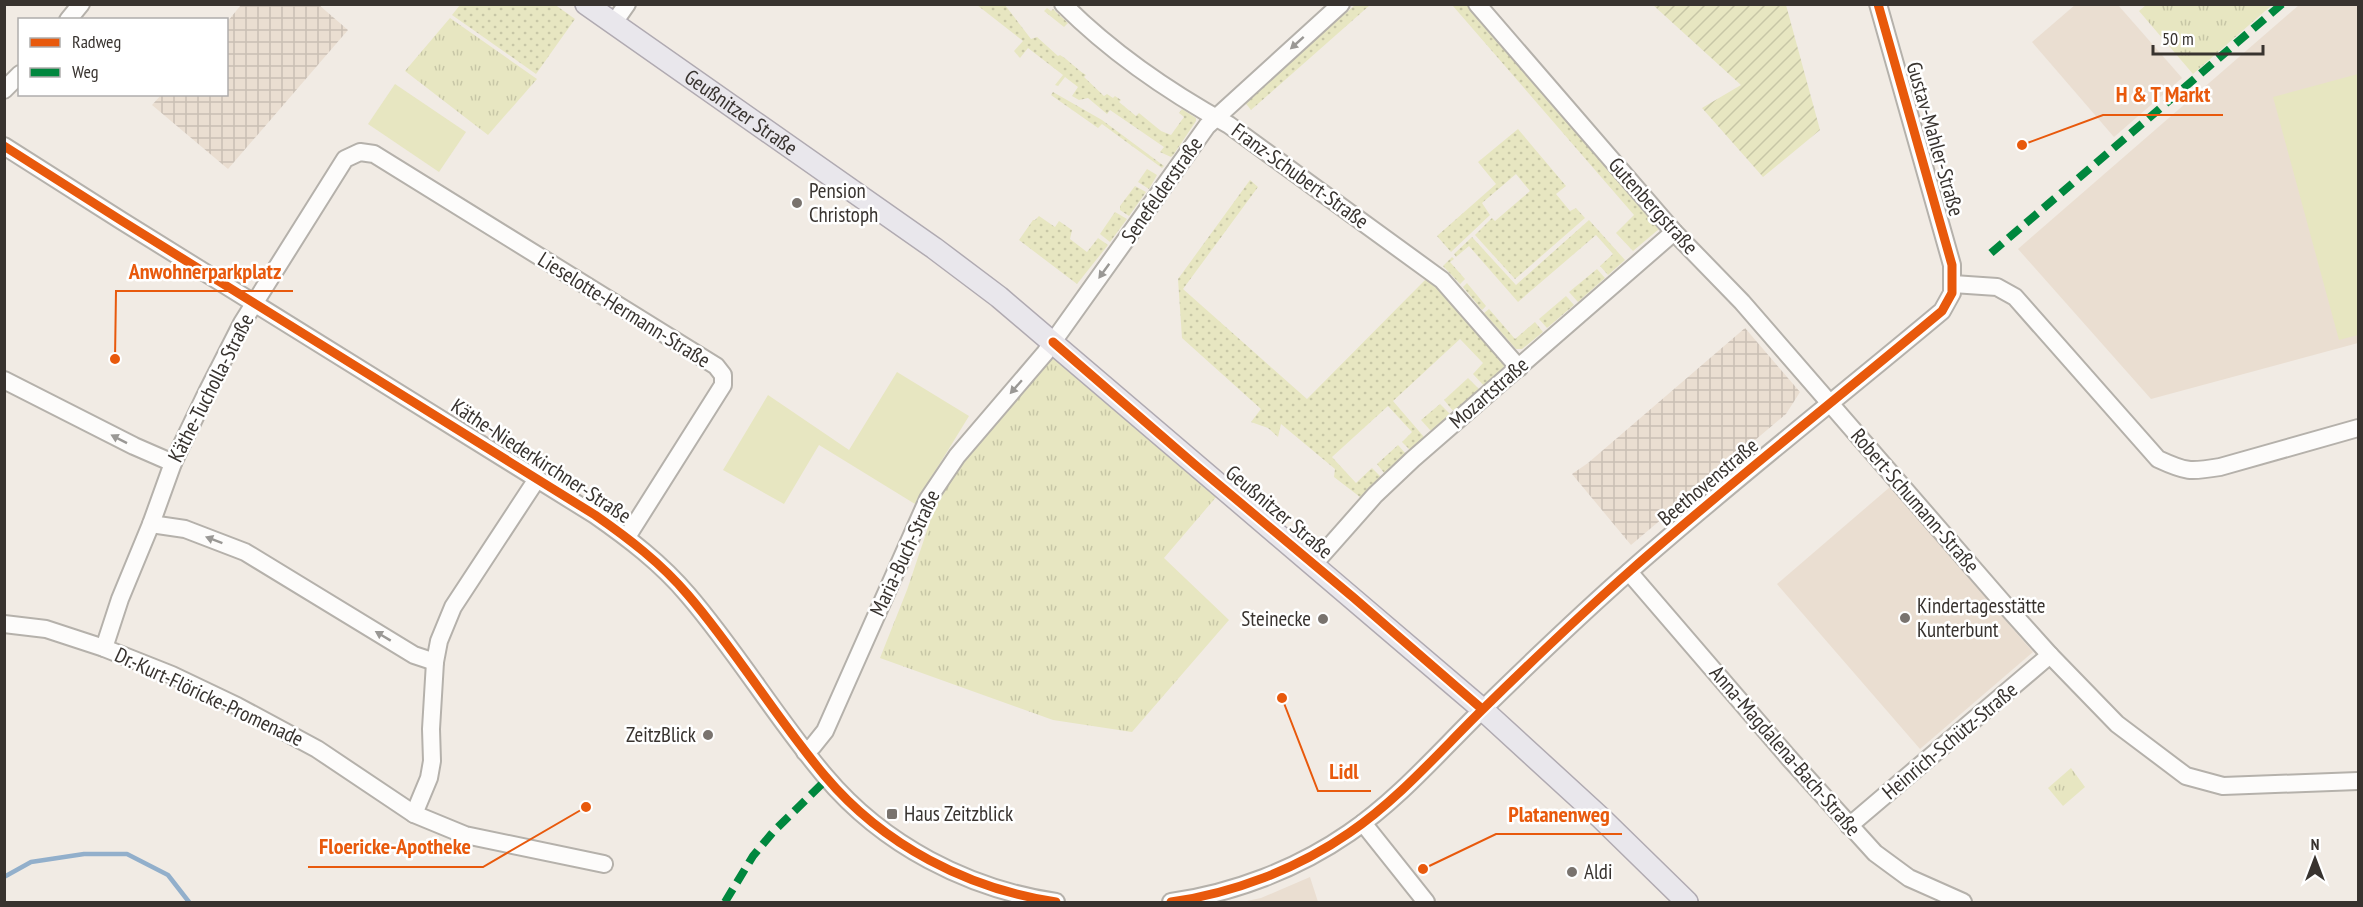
<svg xmlns="http://www.w3.org/2000/svg" width="2363" height="907" viewBox="0 0 2363 907" font-family="'PT Sans Narrow',sans-serif">
<style>
.built{fill:#eaded1}
.industrial{fill:url(#industrial-grid)}
.grass{fill:url(#grass-dots)}
.park{fill:url(#park-tufts)}
.garden{fill:url(#garden-furrows)}
.pitch{fill:#e7e6c1}
.lines{fill:none;stroke-linecap:round;stroke-linejoin:round}
.stream{stroke:#92afcb;stroke-width:4.5}
.minor-casing{stroke:#b5b1ab;stroke-width:20}
.major-casing{stroke:#b0aab1;stroke-width:24}
.minor{stroke:#fdfcfb;stroke-width:16}
.major{stroke:#e9e7ec;stroke-width:21}
.quiet{stroke:#00873e;stroke-width:8;stroke-dasharray:15 8;stroke-linecap:butt}
.cycleway-casing{stroke:#fff;stroke-width:13}
.cycleway{stroke:#e8590c;stroke-width:9}
.oneway{fill:#9a9895}
.poi-dot{fill:#79736e;stroke:#fff;stroke-width:2}
.labels{text-anchor:middle;stroke-width:5;stroke-linejoin:round;paint-order:stroke}
.street-label{font-size:21px;fill:#38332f;stroke:#fff}
.poi-label{font-size:21px;fill:#38332f;stroke:#fff;text-anchor:start}
.leader{fill:none;stroke:#e8590c;stroke-width:2}
.callout-dot{fill:#e8590c;stroke:#fff;stroke-width:2}
.callout-label{font-size:22px;text-anchor:middle;font-weight:bold;fill:#e8590c;stroke:#fff;stroke-width:5;stroke-linejoin:round;paint-order:stroke}
</style>
<defs>
<pattern id="industrial-grid" width="8" height="8" patternUnits="userSpaceOnUse" patternTransform="scale(1.5)"><rect width="8" height="8" fill="#eaded1"/><path d="M0 4h8M4 0v8" fill="none" stroke="#c9bfb4"/></pattern>
<pattern id="grass-dots" width="8" height="8" patternUnits="userSpaceOnUse" patternTransform="scale(1.5)"><rect width="8" height="8" fill="#e7e6c1"/><path d="M2 2h.1M6 6h.1" fill="none" stroke="#c7c6a6" stroke-width="1.8" stroke-linecap="round"/></pattern>
<pattern id="park-tufts" width="24" height="20" patternUnits="userSpaceOnUse" patternTransform="scale(1.5)"><rect width="24" height="20" fill="#e7e6c1"/><path d="M3 7l-1-3M5 7V3M7 7l1-3M15 17l-1-3M17 17v-4M19 17l1-3" fill="none" stroke="#c7c6a6"/></pattern>
<pattern id="garden-furrows" width="10" height="10" patternUnits="userSpaceOnUse" patternTransform="scale(1.5)"><rect width="10" height="10" fill="#e7e6c1"/><path d="M-1 1l2-2M0 10L10 0M9 11l2-2" fill="none" stroke="#c7c6a6"/></pattern>
</defs>
<rect width="100%" height="100%" fill="#f1ebe4"/>
<g class="built">
<polygon points="2075,5 2118,5 2182,78 2114,137 2032,42"/>
<polygon points="2299,5 2358,5 2358,343 2151,399 2018,249"/>
<polygon points="1890,487 2033,652 1920,749 1777,584"/>
<polygon points="1310,877 1318,902 1242,902 1261,898"/>
</g>
<g class="industrial">
<polygon points="241,5 319,5 348,30 228,169 152,105 161,95 226,94 227,22"/>
<polygon points="1745,328 1800,392 1786,414 1631,545 1572,474 1588,463"/>
</g>
<g class="grass">
<polygon points="554,4 575,19 536,74 452,15 460,5"/>
<path d="M977,5h28l26,34 6,-2 21,19 2,-1c10,6 16,14 26,20l-2,2 20,19 3,-2 6,4 2,-2 6,4 -2,2 17,14 3,-3 22,18 10,4 13,-18 -5,-4 3,-4 14,9v3l-22,33 -3,3 -11,-5 4,-5 -54,-37 -3,4 -19,-16 -9,2 -7,-4 6,-9 -13,-10 -7,9 -3,-1 8,-10 -35,-27 -8,10 -6,-7 9,-10z"/>
<polygon points="1355,5 1370,5 1251,110 1244,101"/>
<polygon points="1455,5 1468,5 1659,229 1633,251 1616,233 1634,215 1453,6"/>
<polygon points="1047,8 1051,11 1053,9 1068,23 1064,27 1044,11"/>
<polygon points="1053,92 1102,120 1164,166 1162,168 1102,124 1098,128 1051,95"/>
<polygon points="1518,129 1566,186 1556,194 1570,211 1576,208 1585,218 1515,279 1475,235 1492,218 1495,221 1530,191 1516,174 1482,203 1490,215 1451,252 1437,236 1496,184 1478,162"/>
<polygon points="1147,169 1157,175 1149,189 1138,182"/>
<polygon points="1250,180 1258,187 1183,289 1307,399 1428,277 1505,362 1503,370 1485,387 1473,374 1483,363 1460,339 1393,401 1424,437 1410,450 1402,442 1412,432 1388,406 1332,457 1356,483 1372,468 1381,477 1360,497 1334,477 1335,469 1281,424 1278,437 1268,428 1251,422 1261,409 1182,338 1178,279"/>
<polygon points="1135,186 1146,192 1129,216 1120,210 1120,206"/>
<polygon points="1115,212 1127,219 1110,242 1100,234"/>
<polygon points="1039,216 1055,227 1059,221 1072,230 1070,239 1087,252 1098,238 1108,245 1077,284 1019,240 1033,220 1035,220"/>
<polygon points="1589,220 1625,260 1608,275 1600,266 1613,254 1596,235 1518,302 1469,246 1456,257 1454,254 1472,237 1516,285"/>
<polygon points="1452,257 1454,259 1450,262 1465,279 1460,284 1443,266"/>
<polygon points="1597,269 1605,278 1578,302 1569,292"/>
<polygon points="1467,283 1486,306 1482,310 1463,287"/>
<polygon points="1566,296 1574,305 1547,328 1539,319"/>
<polygon points="1489,309 1515,339 1535,322 1543,332 1522,349 1516,349 1484,313"/>
<polygon points="1468,378 1481,391 1454,412 1444,400"/>
<polygon points="1440,404 1451,415 1431,431 1421,420"/>
<polygon points="1398,445 1406,454 1385,474 1377,464"/>
</g>
<g class="park">
<polygon points="2146,5 2146,4 2272,5 2193,74 2139,11"/>
<polygon points="450,18 537,79 488,135 405,71"/>
<polygon points="1052,357 1217,496 1164,558 1229,620 1132,732 1053,720 880,658 907,590 942,486"/>
<polygon points="2071,768 2085,787 2063,806 2048,788"/>
</g>
<polygon class="garden" points="1653,5 1786,5 1820,130 1763,177 1702,108 1741,85"/>
<g class="pitch">
<polygon points="2358,74 2358,335 2339,340 2273,97"/>
<polygon points="395,84 466,132 439,172 368,124"/>
<polygon points="897,372 969,416 915,504 819,445 784,504 723,470 768,395 849,450"/>
</g>
<g class="lines">
<polyline class="stream" points="4,877 31,862 84,854 127,854 168,875 189,902"/>
<g class="minor-casing">
<g id="minor">
<path d="M1063,4c49,49 106,88 166,121l213,155 77,88"/>
<polyline points="1477,4 1674,232 1742,302 2005,605 2050,655 2117,724 2186,776 2223,786 2358,781"/>
<polyline points="68,20 81,4"/>
<polyline points="613,24 627,4"/>
<polyline points="4,90 20,74"/>
<path d="M4,146l118,75 473,294c33,23 66,48 93,80 49,57 88,123 137,181 58,69 143,113 231,126"/>
<path d="M1953,284l44,3 18,10 143,162c28,13 32,13 62,8l138,-39"/>
<polyline points="4,380 134,446 173,463"/>
<polyline points="151,524 185,529 245,552 414,655 435,662"/>
<polyline points="1314,564 1375,495 1413,459 1674,232"/>
<polyline points="1629,572 1789,758 1875,853 1909,878 1963,902"/>
<polyline points="4,624 46,629 104,648 172,675 237,706 317,749 414,814 465,835 604,864"/>
<polyline points="104,648 120,599 151,524 173,463 207,392 242,323 345,159 360,152 374,154 716,366 723,375 723,385 627,537"/>
<polyline points="805,752 813,746 825,731 928,499 957,456 1045,353 1207,126 1341,4"/>
<polyline points="414,814 429,778 432,761 431,729 435,662 439,641 453,607 537,479"/>
<polyline points="1363,823 1426,902"/>
<polyline points="1849,826 2050,655"/>
<path d="M1171,902c63,-9 126,-33 178,-69 50,-34 91,-82 134,-124 48,-47 97,-94 148,-139 101,-89 207,-172 311,-259l10,-18v-28l-74,-261"/>
</g>
</g>
<g class="major-casing">
<g id="major">
<path id="s1" d="M586,4l348,244 65,49 483,412 119,109 86,84"/>
</g>
</g>
<use href="#minor" class="minor"/>
<use href="#major" class="major"/>
<g class="quiet">
<polyline points="1991,253 2282,4"/>
<polyline points="725,902 753,856 773,832 827,779"/>
</g>
<g class="cycleway-casing">
<g id="cycleway">
<path d="M4,146l118,75 473,294c33,23 66,48 93,80 49,57 88,123 137,181 58,69 143,113 231,126"/>
<polyline points="1053,342 1194,464 1354,598 1482,709"/>
<path d="M1171,902c63,-9 126,-33 178,-69 50,-34 91,-82 134,-124 48,-47 97,-94 148,-139 101,-89 207,-172 311,-259l10,-18v-28l-74,-261"/>
</g>
</g>
<use href="#cycleway" class="cycleway"/>
</g>
<defs><path id="oneway-solid" d="M-6-.8H1V-3.2L6.5 0L1 3.2V.8H-6Z" transform="scale(1.5)"/></defs>
<g class="oneway">
<use href="#oneway-solid" transform="translate(1297 43) rotate(138)"/>
<use href="#oneway-solid" transform="translate(1104 271) rotate(126)"/>
<use href="#oneway-solid" transform="translate(1016 387) rotate(131)"/>
<use href="#oneway-solid" transform="translate(119 439) rotate(-153)"/>
<use href="#oneway-solid" transform="translate(214 540) rotate(-159)"/>
<use href="#oneway-solid" transform="translate(383 636) rotate(-149)"/>
</g>
<g class="poi-dot">
<circle cx="797" cy="203" r="6"/>
<circle cx="1905" cy="618" r="6"/>
<circle cx="1323" cy="619" r="6"/>
<circle cx="708" cy="735" r="6"/>
<rect x="886" y="808" width="12" height="12" rx="3"/>
<circle cx="1572" cy="872" r="6"/>
</g>
<g class="labels">
<g class="street-label">
<text dy="7" stroke="none"><textPath href="#s1" startOffset="189">Geußnitzer Straße</textPath></text>
<text transform="translate(1935 139) rotate(74)" y="7">Gustav-Mahler-Straße</text>
<text transform="translate(1300 176) rotate(36)" y="7">Franz-Schubert-Straße</text>
<text transform="translate(1162 190) rotate(-55)" y="7">Senefelderstraße</text>
<text transform="translate(1653 206) rotate(48)" y="7">Gutenbergstraße</text>
<text transform="translate(624 310) rotate(32)" y="7">Lieselotte-Hermann-Straße</text>
<text transform="translate(211 388) rotate(-63)" y="7">Käthe-Tucholla-Straße</text>
<text transform="translate(1489 393) rotate(-41)" y="7">Mozartstraße</text>
<text transform="translate(541 461) rotate(33)" y="7">Käthe-Niederkirchner-Straße</text>
<text transform="translate(1708 482) rotate(-40)" y="7">Beethovenstraße</text>
<text transform="translate(1915 501) rotate(49)" y="7">Robert-Schumann-Straße</text>
<text transform="translate(1279 512) rotate(40)" y="7">Geußnitzer Straße</text>
<text transform="translate(905 553) rotate(-65)" y="7">Maria-Buch-Straße</text>
<text transform="translate(209 697) rotate(25)" y="7">Dr.-Kurt-Flöricke-Promenade</text>
<text transform="translate(1950 741) rotate(-40)" y="7">Heinrich-Schütz-Straße</text>
<text transform="translate(1785 751) rotate(49)" y="7">Anna-Magdalena-Bach-Straße</text>
</g>
<g class="poi-label">
<text x="809" y="198">Pension<tspan x="809" dy="24">Christoph</tspan></text>
<text x="1917" y="613">Kindertagesstätte<tspan x="1917" dy="24">Kunterbunt</tspan></text>
<text x="1311" y="626" text-anchor="end">Steinecke</text>
<text x="696" y="742" text-anchor="end">ZeitzBlick</text>
<text x="904" y="821">Haus Zeitzblick</text>
<text x="1584" y="879">Aldi</text>
</g>
</g>
<path class="leader" d="M2022 145L2103 115H2223M115 359L116 291H293M1282 698L1318 791H1371M1423 869L1496 834H1622M586 807L483 867H308"/>
<g class="callout-dot">
<circle cx="2022" cy="145" r="6"/>
<circle cx="115" cy="359" r="6"/>
<circle cx="1282" cy="698" r="6"/>
<circle cx="1423" cy="869" r="6"/>
<circle cx="586" cy="807" r="6"/>
</g>
<g class="callout-label">
<text x="2163" y="102">H &amp; T Markt</text>
<text x="205" y="279">Anwohnerparkplatz</text>
<text x="1344" y="779">Lidl</text>
<text x="1559" y="822">Platanenweg</text>
<text x="395" y="854">Floericke-Apotheke</text>
</g>
<rect width="2363" height="907" fill="none" stroke="#38332f" stroke-width="12"/>
<rect x="18" y="18" width="210" height="78" fill="#ffffff" stroke="#afadac" stroke-width="1.5"/>
<rect x="30" y="38" width="30" height="9" fill="#e8590c" stroke="#afadac" stroke-width="1.5"/>
<text x="72" y="48" font-size="18" fill="#38332f">Radweg</text>
<rect x="30" y="68" width="30" height="9" fill="#00873e" stroke="#afadac" stroke-width="1.5"/>
<text x="72" y="78" font-size="18" fill="#38332f">Weg</text>
<g transform="translate(2315 859)" stroke="#ffffff" stroke-width="4.5" paint-order="stroke">
<path d="M0-4.5L10 22L0 15L-10 22Z" fill="#38332f"/>
<text y="-9" font-size="16" font-weight="bold" text-anchor="middle" fill="#38332f">N</text>
</g>
<path d="M2153 45v9h110v-9" fill="none" stroke="#38332f" stroke-width="3"/>
<text x="2162" y="45" font-size="18" fill="#38332f" stroke="#ffffff" stroke-width="4.5" paint-order="stroke">50 m</text>
</svg>
